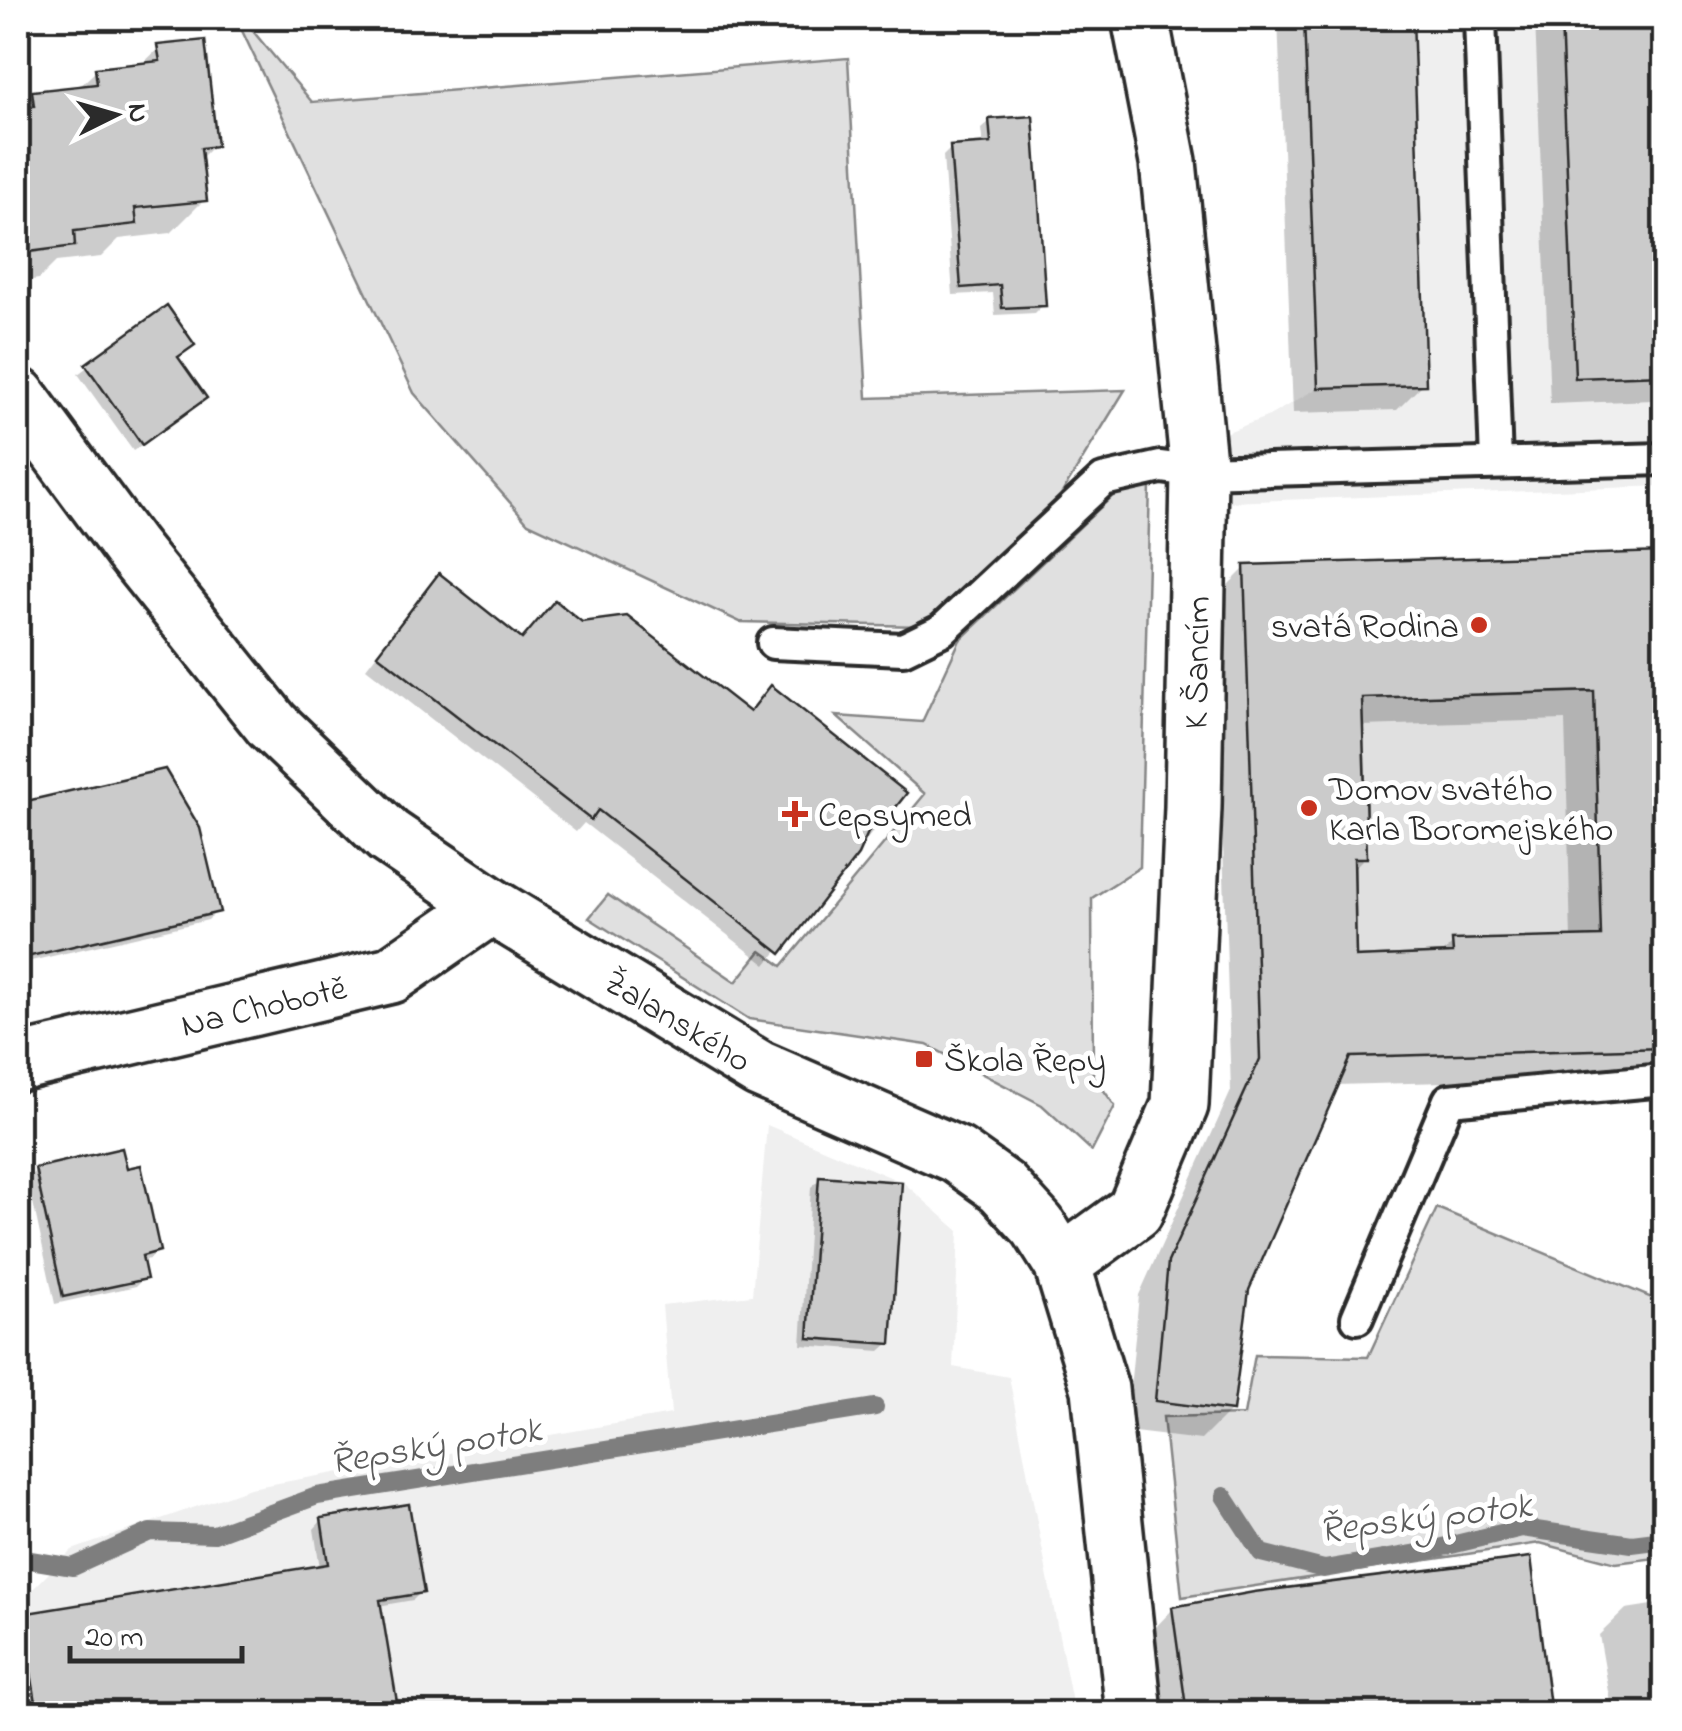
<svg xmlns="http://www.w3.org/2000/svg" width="1682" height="1731" viewBox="0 0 1682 1731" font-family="'Indie Flower',sans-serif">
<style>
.built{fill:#efefef}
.green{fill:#e0e0e0;stroke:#868686;stroke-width:2.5}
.shadow{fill:#0003;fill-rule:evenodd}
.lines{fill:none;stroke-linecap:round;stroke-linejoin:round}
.stream{stroke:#7e7e7e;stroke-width:18}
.building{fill:#cbcbcb;stroke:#2b2b2b;stroke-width:2.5;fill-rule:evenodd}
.lane-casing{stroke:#2b2b2b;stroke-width:38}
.street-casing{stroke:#2b2b2b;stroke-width:62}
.secondary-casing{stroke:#2b2b2b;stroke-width:62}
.lane{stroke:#fff;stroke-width:30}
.street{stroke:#fff;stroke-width:55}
.secondary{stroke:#fff;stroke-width:55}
.poi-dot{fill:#c8321e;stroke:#fff;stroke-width:4}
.labels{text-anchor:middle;stroke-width:10;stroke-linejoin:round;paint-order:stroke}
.poi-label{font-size:35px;fill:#2b2b2b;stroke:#fff;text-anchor:start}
.street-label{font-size:35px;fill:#2b2b2b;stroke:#fff}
.water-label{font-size:38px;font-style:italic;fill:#5c5c5c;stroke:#fff}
</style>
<rect width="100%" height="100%" fill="#fff"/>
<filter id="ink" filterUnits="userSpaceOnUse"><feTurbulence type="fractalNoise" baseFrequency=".01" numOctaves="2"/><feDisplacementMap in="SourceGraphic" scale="20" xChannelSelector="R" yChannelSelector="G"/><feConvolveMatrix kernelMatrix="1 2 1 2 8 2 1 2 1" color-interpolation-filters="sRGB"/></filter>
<g filter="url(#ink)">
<g class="built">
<polygon points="1304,18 1664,18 1664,486 1228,502 1225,433 1269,416 1318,388"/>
<polygon points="767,1125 904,1183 959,1231 953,1367 1009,1377 1074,1713 18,1714 18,1604 72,1550 250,1488 671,1414 662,1305 752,1295"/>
</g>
<g class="green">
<polygon points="236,18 242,18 312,102 848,58 867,398 1125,390 1051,511 921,626 740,622 528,523 414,393"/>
<polygon points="1150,484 1140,867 1092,898 1093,1075 1115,1106 1092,1151 1042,1105 927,1045 749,1019 589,918 608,895 736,982 761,951 782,966 925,794 836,716 922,722 960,640 1119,490"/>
<polygon points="1607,691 1615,948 1453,940 1453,953 1356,957 1354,858 1367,857 1364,756 1348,698"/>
<polygon points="1437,1208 1664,1303 1664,1557 1616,1563 1540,1543 1182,1597 1163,1417 1244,1415 1255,1355 1368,1357"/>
</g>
<g class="shadow">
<polygon points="1278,18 1411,18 1423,384 1397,410 1293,413"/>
<polygon points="1535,18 1664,18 1664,388 1653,400 1550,404"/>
<polygon points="159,48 214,145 200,159 204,200 171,233 119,239 101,257 56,262 39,279 18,282 18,109 34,93 78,88 96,71 140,66"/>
<polygon points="990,121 1043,305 1035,313 995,315 993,293 953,295 943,156 951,148 983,146 981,129"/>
<polygon points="166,309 192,345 176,359 195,406 133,451 78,374"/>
<path d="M1664,554v522l-328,9 -89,204 -16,121 -30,30 -75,-9 13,-136 92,-204 -16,-493 30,-30zM1565,720l6,220 -118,3 -13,13 -86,3 -2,-89 13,-13 -4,-131z"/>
<polygon points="426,590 521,641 581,624 748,714 771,689 879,824 766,965 584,823 576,832 366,668"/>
<polygon points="164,772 217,911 208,920 18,964 18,806"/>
<polygon points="36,1170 158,1251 149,1259 141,1261 144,1278 136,1286 55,1304 28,1179"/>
<polygon points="820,1179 889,1343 880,1351 801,1345 811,1187"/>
<polygon points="322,1520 421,1592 413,1600 378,1606 397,1714 29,1714 18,1645 18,1621 23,1616 320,1568 314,1529"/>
<polygon points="1664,1603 1664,1714 1613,1714 1599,1635 1626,1609"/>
<polygon points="1173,1609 1549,1714 1161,1714 1150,1633"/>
</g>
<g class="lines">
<g class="stream">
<polyline points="1224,1496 1261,1553 1324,1569 1418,1553 1522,1528 1632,1544 1664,1540"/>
<polyline points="18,1558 73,1567 150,1532 214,1534 317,1496 875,1407"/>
</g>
</g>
<g class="building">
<polygon points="1304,18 1413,18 1426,385 1318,388"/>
<polygon points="1561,18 1664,18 1664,375 1575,378"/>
<polygon points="205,40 217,146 201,148 207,201 135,208 137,224 74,231 75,246 21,253 18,108 34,106 32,91 97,84 95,68 160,61 157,45"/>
<polygon points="1033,116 1046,306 1002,308 1000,285 961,288 950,146 991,143 989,119"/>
<polygon points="167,305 195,345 178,357 207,398 142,445 85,364"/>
<path d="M1664,552v496l-313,9 -102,233 -16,121 -78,-10 13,-139 92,-203 -16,-494zM1594,691l7,245 -149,4 1,13 -97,4 -2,-99h13l-5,-160z"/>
<polygon points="439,573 522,639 555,600 582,622 627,616 750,712 771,685 907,793 881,826 870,828 858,855 781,954 598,810 591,820 377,654"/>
<polygon points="165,769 200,828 220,912 18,959 18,803"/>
<polygon points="122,1148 127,1168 141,1165 160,1251 142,1256 147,1279 63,1297 35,1168"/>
<polygon points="819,1176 902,1182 891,1344 808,1338"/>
<polygon points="409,1504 424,1593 380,1600 399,1714 38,1714 21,1614 328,1564 321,1518"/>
<polygon points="1531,1557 1551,1714 1187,1714 1172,1607 1254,1592"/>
</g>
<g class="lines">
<g class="lane-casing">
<g id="lane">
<polyline points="1480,18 1496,463"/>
<polyline points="773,643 903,649 942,630 1103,480 1161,467 1199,472 1664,459"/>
<polyline points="1357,1318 1449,1100 1664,1080"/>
</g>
</g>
<g class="street-casing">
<g id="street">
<path id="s1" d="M18,1063l373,-88 100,-69"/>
<path id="s2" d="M1062,1264l73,-53 45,-106 13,-298 6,-335 -31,-310 -28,-144"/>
</g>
</g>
<g class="secondary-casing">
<g id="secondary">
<path id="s3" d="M18,396l113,153 141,176 116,111 103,70 268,163 198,86 45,32 36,39 24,38 38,125 34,325"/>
</g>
</g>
<use href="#lane" class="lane"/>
<use href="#street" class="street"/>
<use href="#secondary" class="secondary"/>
</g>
</g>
<g class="poi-dot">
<circle cx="1479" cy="625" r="10"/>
<circle cx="1309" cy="808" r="10"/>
<path d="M790 799h10v10h10v10h-10v10h-10v-10h-10v-10h10z"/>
<rect x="914" y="1049" width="20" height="20" rx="5"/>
</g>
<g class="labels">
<g class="poi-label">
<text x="1459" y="637" text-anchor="end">svatá Rodina</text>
<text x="1329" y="800">Domov svatého<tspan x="1329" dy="40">Karla Boromejského</tspan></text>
<text x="818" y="826">Cepsymed</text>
<text x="944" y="1071">Škola Řepy</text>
</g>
<g class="street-label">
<text dy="12" stroke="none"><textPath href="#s2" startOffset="648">K Šancím</textPath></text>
<text dy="12" stroke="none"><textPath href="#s1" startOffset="252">Na Chobotě</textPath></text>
<text dy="12" stroke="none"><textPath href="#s3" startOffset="920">Žalanského</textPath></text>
</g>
<g class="water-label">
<text transform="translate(435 1444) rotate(-9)" y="13">Řepský potok</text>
<text transform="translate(1425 1516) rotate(-7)" y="13">Řepský potok</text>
</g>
</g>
<rect width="1682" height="1731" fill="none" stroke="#fff" stroke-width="60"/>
<rect x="30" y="30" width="1622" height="1671" fill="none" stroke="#2b2b2b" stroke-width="4" filter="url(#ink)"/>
<g transform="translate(115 115) rotate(85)" stroke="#ffffff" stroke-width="8" paint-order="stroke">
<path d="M0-8L18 38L0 25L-18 38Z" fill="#2b2b2b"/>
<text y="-15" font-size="28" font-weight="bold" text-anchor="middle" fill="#2b2b2b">N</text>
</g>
<path d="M70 1646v15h172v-15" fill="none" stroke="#2b2b2b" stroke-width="5"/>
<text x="85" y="1646" font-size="30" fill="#2b2b2b" stroke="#ffffff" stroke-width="8" paint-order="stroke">20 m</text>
</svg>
